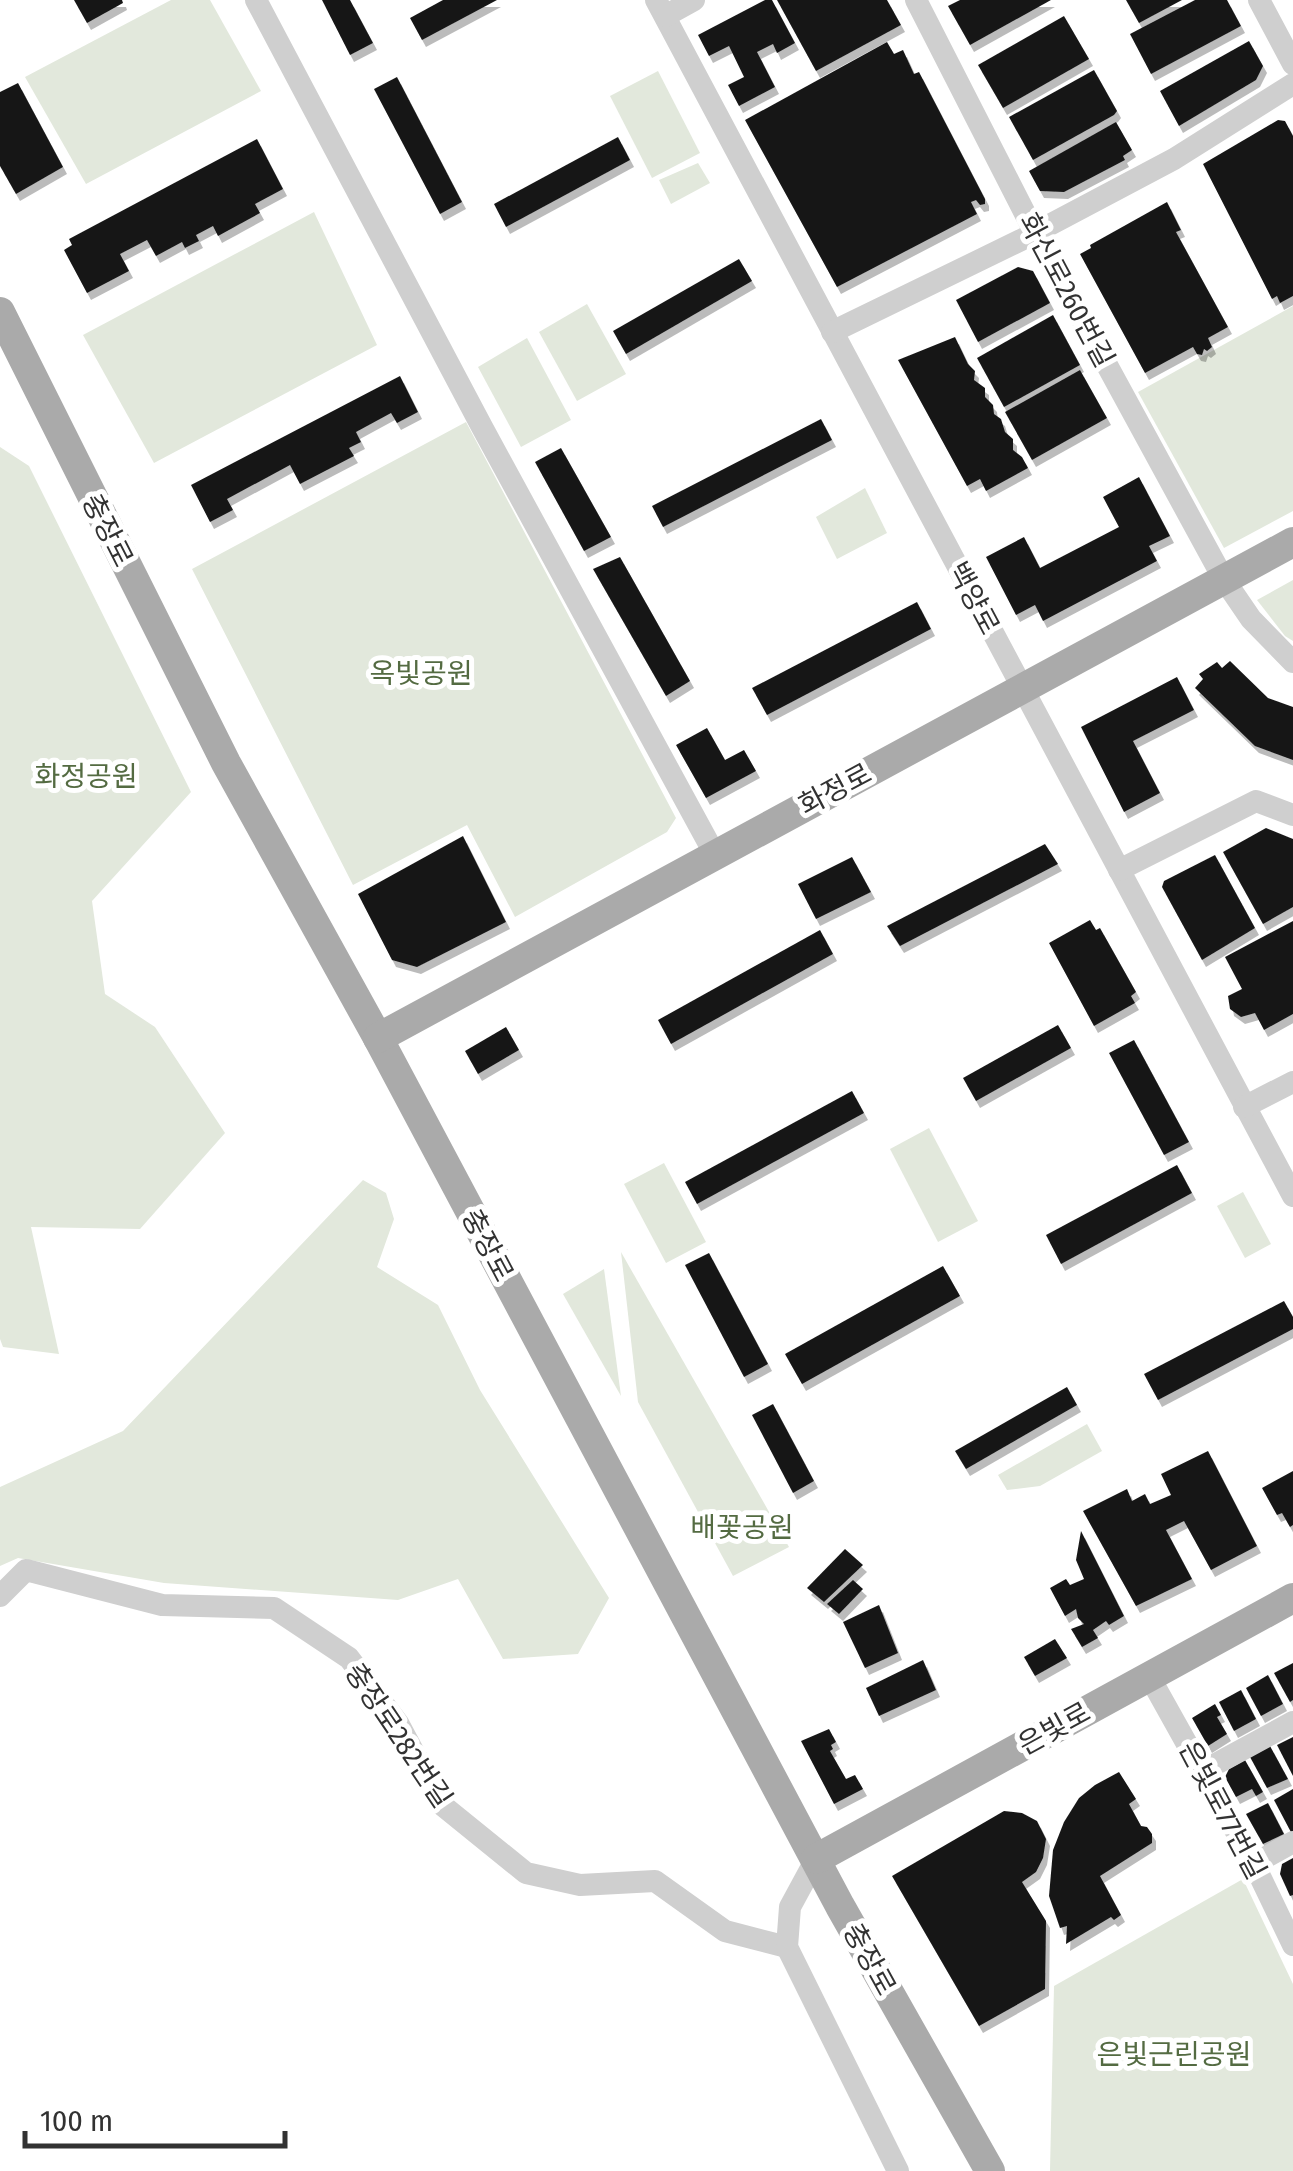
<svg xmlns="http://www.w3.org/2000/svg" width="1293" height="2171" viewBox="0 0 1293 2171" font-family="'Fira Sans Condensed','Noto Sans KR',sans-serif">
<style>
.green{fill:#e2e8dc}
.building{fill:#191919;filter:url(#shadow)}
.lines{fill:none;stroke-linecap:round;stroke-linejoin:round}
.minor{stroke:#cfcfcf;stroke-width:22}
.major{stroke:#aaa;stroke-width:30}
.labels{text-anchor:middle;stroke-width:10;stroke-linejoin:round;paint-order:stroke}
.street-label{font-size:28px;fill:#323232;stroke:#fff}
.park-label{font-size:28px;fill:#546b42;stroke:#fff}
</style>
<defs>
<filter id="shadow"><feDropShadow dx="4" dy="7" stdDeviation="0" flood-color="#0004"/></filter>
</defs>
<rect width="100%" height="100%" fill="#fff"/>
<g class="green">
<polygon points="171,0 210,0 261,91 86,184 25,77"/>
<polygon points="658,71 700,153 652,178 610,96"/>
<polygon points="698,163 710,183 671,204 659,180"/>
<polygon points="314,212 377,345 154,463 83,335"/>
<polygon points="587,304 626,374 577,401 539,332"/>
<polygon points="1293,306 1293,511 1224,548 1138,392"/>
<polygon points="527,338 571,420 521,447 478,367"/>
<polygon points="466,422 676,818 667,832 515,917 467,825 353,885 192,569"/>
<polygon points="0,447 29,466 191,792 92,901 105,994 155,1027 225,1133 140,1229 31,1227 59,1354 3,1347 0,1339"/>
<polygon points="865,488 887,533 837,559 816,517"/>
<polygon points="1293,580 1293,641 1285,636 1257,600"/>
<polygon points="929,1128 978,1221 938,1242 890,1149"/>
<polygon points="664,1163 706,1242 666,1263 624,1184"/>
<polygon points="363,1180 386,1193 394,1219 377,1267 438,1305 480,1390 609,1598 578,1654 503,1659 458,1579 398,1600 164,1583 18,1558 0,1566 0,1487 123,1431"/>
<polygon points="1243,1192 1271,1244 1245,1258 1217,1206"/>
<polygon points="621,1252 789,1547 733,1576 638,1402"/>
<polygon points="604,1269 621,1396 563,1294"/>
<polygon points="1087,1424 1102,1451 1040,1486 1007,1490 998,1475"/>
<polygon points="1243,1879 1293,1984 1293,2171 1050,2171 1054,1986"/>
</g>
<g class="building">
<polygon points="74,0 122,0 123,3 87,23"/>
<polygon points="322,0 350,0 373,43 350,55"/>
<polygon points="443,0 497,0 422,40 410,18"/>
<polygon points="765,0 772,0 795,43 777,53 773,44 757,52 775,87 739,106 728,85 744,77 729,46 709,56 698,35"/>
<polygon points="777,0 887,0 901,25 816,71"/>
<polygon points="960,0 1051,0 970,45 948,6"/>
<polygon points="1126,0 1182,0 1139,23"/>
<polygon points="1195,0 1227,0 1241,26 1151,74 1130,34"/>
<polygon points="1064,16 1089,59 1003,108 978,65"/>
<polygon points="1249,41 1263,66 1256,80 1179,126 1160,91"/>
<polygon points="887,42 894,54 903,50 914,74 919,72 985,199 985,204 980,205 976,200 971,202 977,214 837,287 745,120"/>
<polygon points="1094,70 1117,111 1114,115 1033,160 1009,117"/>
<polygon points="397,77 462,202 440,214 374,89"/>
<polygon points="18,83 63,167 16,194 0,166 0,92"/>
<polygon points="1278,120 1285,121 1293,136 1293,296 1280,303 1277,296 1272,299 1203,164"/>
<polygon points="1116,122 1132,150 1123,156 1125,160 1064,192 1040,191 1029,171"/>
<polygon points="618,137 630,160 506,227 494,204"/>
<polygon points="257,139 283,189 255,204 260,213 218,236 213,226 196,235 199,241 185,248 182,242 156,256 147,240 120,254 129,271 87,293 64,250 72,245 69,239"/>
<polygon points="1167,202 1181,230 1176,232 1228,327 1208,338 1212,347 1207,351 1204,349 1202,355 1197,354 1193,347 1145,373 1080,254 1091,248 1090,245"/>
<polygon points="739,259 752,281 626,354 613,331"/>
<polygon points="1018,267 1033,271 1050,303 978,342 956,300"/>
<polygon points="1053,315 1080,365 1004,407 977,358"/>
<polygon points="955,337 968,364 975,371 974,380 985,388 985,397 993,405 994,414 1001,419 1005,432 1013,439 1013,450 1022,457 1028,468 986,491 980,479 967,486 898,360"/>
<polygon points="1080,370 1107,418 1032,460 1005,412"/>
<polygon points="400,376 418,412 397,423 391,413 356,432 361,442 349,448 354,456 300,484 290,465 227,499 233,510 210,522 191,485"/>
<polygon points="821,419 832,440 663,527 652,506"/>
<polygon points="561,448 611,537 584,551 535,462"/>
<polygon points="1139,477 1170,536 1149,546 1157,561 1043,621 1035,605 1016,615 986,557 1024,537 1040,568 1119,527 1103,497"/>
<polygon points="620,557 690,681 666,696 593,569"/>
<polygon points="917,602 931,629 767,715 752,688"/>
<polygon points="1230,661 1268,698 1293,707 1293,760 1255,746 1195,688 1203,679 1199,674 1217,662 1222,668"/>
<polygon points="1177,677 1194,710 1133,741 1160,793 1124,812 1081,727"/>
<polygon points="707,728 725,760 744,750 756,771 706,798 676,745"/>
<polygon points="1266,828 1293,839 1293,907 1263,924 1223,852"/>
<polygon points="463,836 506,922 417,967 392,960 358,894"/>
<polygon points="1045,844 1058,864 900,946 887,926"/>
<polygon points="1215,855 1255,928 1202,960 1162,887 1164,881"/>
<polygon points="852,857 871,892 816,919 798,884"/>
<polygon points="1090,920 1096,930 1100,928 1136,992 1131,996 1135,1003 1094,1026 1049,943"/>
<polygon points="1293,921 1293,1014 1264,1030 1255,1013 1241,1017 1230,1009 1228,996 1242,989 1225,957"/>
<polygon points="820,930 833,954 671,1044 658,1020"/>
<polygon points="1058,1025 1071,1048 976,1101 963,1078"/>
<polygon points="506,1027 519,1050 478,1074 465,1051"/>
<polygon points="1134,1040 1189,1142 1164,1155 1109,1053"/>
<polygon points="852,1091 864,1113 697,1204 685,1182"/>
<polygon points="1177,1165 1192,1193 1061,1264 1046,1235"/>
<polygon points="709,1253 768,1364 744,1377 685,1265"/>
<polygon points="943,1266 960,1296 802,1384 785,1354"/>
<polygon points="1284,1301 1293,1317 1293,1329 1158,1400 1144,1374"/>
<polygon points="1067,1387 1077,1405 966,1469 955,1451"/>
<polygon points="773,1404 814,1481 793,1493 752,1415"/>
<polygon points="1208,1451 1257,1546 1211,1570 1184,1521 1166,1530 1192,1579 1136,1606 1083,1511 1127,1489 1132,1501 1145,1494 1150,1504 1171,1495 1161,1474"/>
<polygon points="1293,1471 1293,1525 1290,1527 1282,1513 1277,1515 1262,1488"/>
<polygon points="1081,1531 1124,1616 1109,1625 1106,1621 1093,1630 1098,1638 1082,1647 1071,1629 1084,1624 1078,1618 1076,1609 1065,1616 1050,1588 1066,1579 1070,1585 1084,1579 1076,1560"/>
<polygon points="845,1549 863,1565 824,1602 807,1588"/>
<polygon points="853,1580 863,1589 839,1614 827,1604"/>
<polygon points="879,1605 898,1653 865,1668 843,1622"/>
<polygon points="1055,1639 1067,1658 1035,1676 1024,1657"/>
<polygon points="923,1660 936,1690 879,1716 866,1688"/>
<polygon points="1293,1663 1293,1700 1290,1702 1274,1673"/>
<polygon points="1268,1675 1283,1704 1261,1716 1246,1688"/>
<polygon points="1241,1690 1256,1719 1234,1731 1219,1702"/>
<polygon points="1215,1704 1221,1715 1217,1717 1227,1734 1208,1746 1192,1718"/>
<polygon points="829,1729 836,1742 831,1745 833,1749 830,1751 846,1779 855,1775 863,1789 834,1804 801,1741"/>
<polygon points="1293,1737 1293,1776 1277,1745"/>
<polygon points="1270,1746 1288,1779 1267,1788 1250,1757"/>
<polygon points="1245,1760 1263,1792 1256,1796 1252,1789 1236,1797 1225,1777 1229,1769"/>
<polygon points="1119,1772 1136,1799 1129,1804 1141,1826 1147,1827 1152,1834 1152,1843 1100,1876 1121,1915 1114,1920 1111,1917 1066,1944 1067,1926 1060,1928 1049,1896 1053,1850 1064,1822 1079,1798 1095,1785"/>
<polygon points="1293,1789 1293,1836 1274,1800"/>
<polygon points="1268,1803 1284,1834 1263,1844 1246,1814"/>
<polygon points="1004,1811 1022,1813 1037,1821 1046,1839 1043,1858 1036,1872 1022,1882 1046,1921 1045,1989 979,2026 892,1876"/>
<polygon points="1293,1858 1293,1895 1290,1896 1280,1874 1282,1864"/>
</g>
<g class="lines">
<g class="minor">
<polyline points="256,0 482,427 714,853"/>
<polyline points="656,0 1293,1196"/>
<polyline points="916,0 1035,233 1223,578 1251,619 1293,662"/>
<polyline points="1259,0 1293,64"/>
<polyline points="665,16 694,0"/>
<polyline points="832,332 1021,240 1174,159 1293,84"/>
<polyline points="1119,870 1256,801 1293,815"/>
<polyline points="1244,1107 1293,1082"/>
<polyline points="0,1596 26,1570 162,1605 274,1608 349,1658 398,1723 442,1805 526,1873 580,1885 655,1881 725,1931 787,1947"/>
<polyline points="1149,1676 1254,1864 1293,1945"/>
<polyline points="1203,1771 1293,1722"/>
<polyline points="816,1859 790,1907 787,1947 898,2171"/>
<polyline points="1254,1864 1293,1842"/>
</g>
<g class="major">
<polyline points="0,312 226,763 378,1038 840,1906 990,2171"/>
<polyline points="378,1038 1293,542"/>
<polyline points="816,1859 1293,1598"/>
</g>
</g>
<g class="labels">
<g class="street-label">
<text transform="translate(1067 290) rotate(62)" y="10">화신로260번길</text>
<text transform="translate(108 530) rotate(63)" y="10">충장로</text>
<text transform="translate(974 598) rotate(62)" y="10">백양로</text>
<text transform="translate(835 789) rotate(-28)" y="10">화정로</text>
<text transform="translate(488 1245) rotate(62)" y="10">충장로</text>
<text transform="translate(1054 1728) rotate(-29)" y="10">은빛로</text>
<text transform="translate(399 1735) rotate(56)" y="10">충장로282번길</text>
<text transform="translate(1223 1810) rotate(62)" y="10">은빛로77번길</text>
<text transform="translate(870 1959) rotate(61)" y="10">충장로</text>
</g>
<g class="park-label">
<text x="421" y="683">옥빛공원</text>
<text x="86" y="786">화정공원</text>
<text x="742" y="1537">배꽃공원</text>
<text x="1174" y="2064">은빛근린공원</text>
</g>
</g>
<path d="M25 2131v15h260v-15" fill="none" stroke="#323232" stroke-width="5"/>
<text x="40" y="2131" font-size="30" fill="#323232" stroke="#ffffff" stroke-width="8" paint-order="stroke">100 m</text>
</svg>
